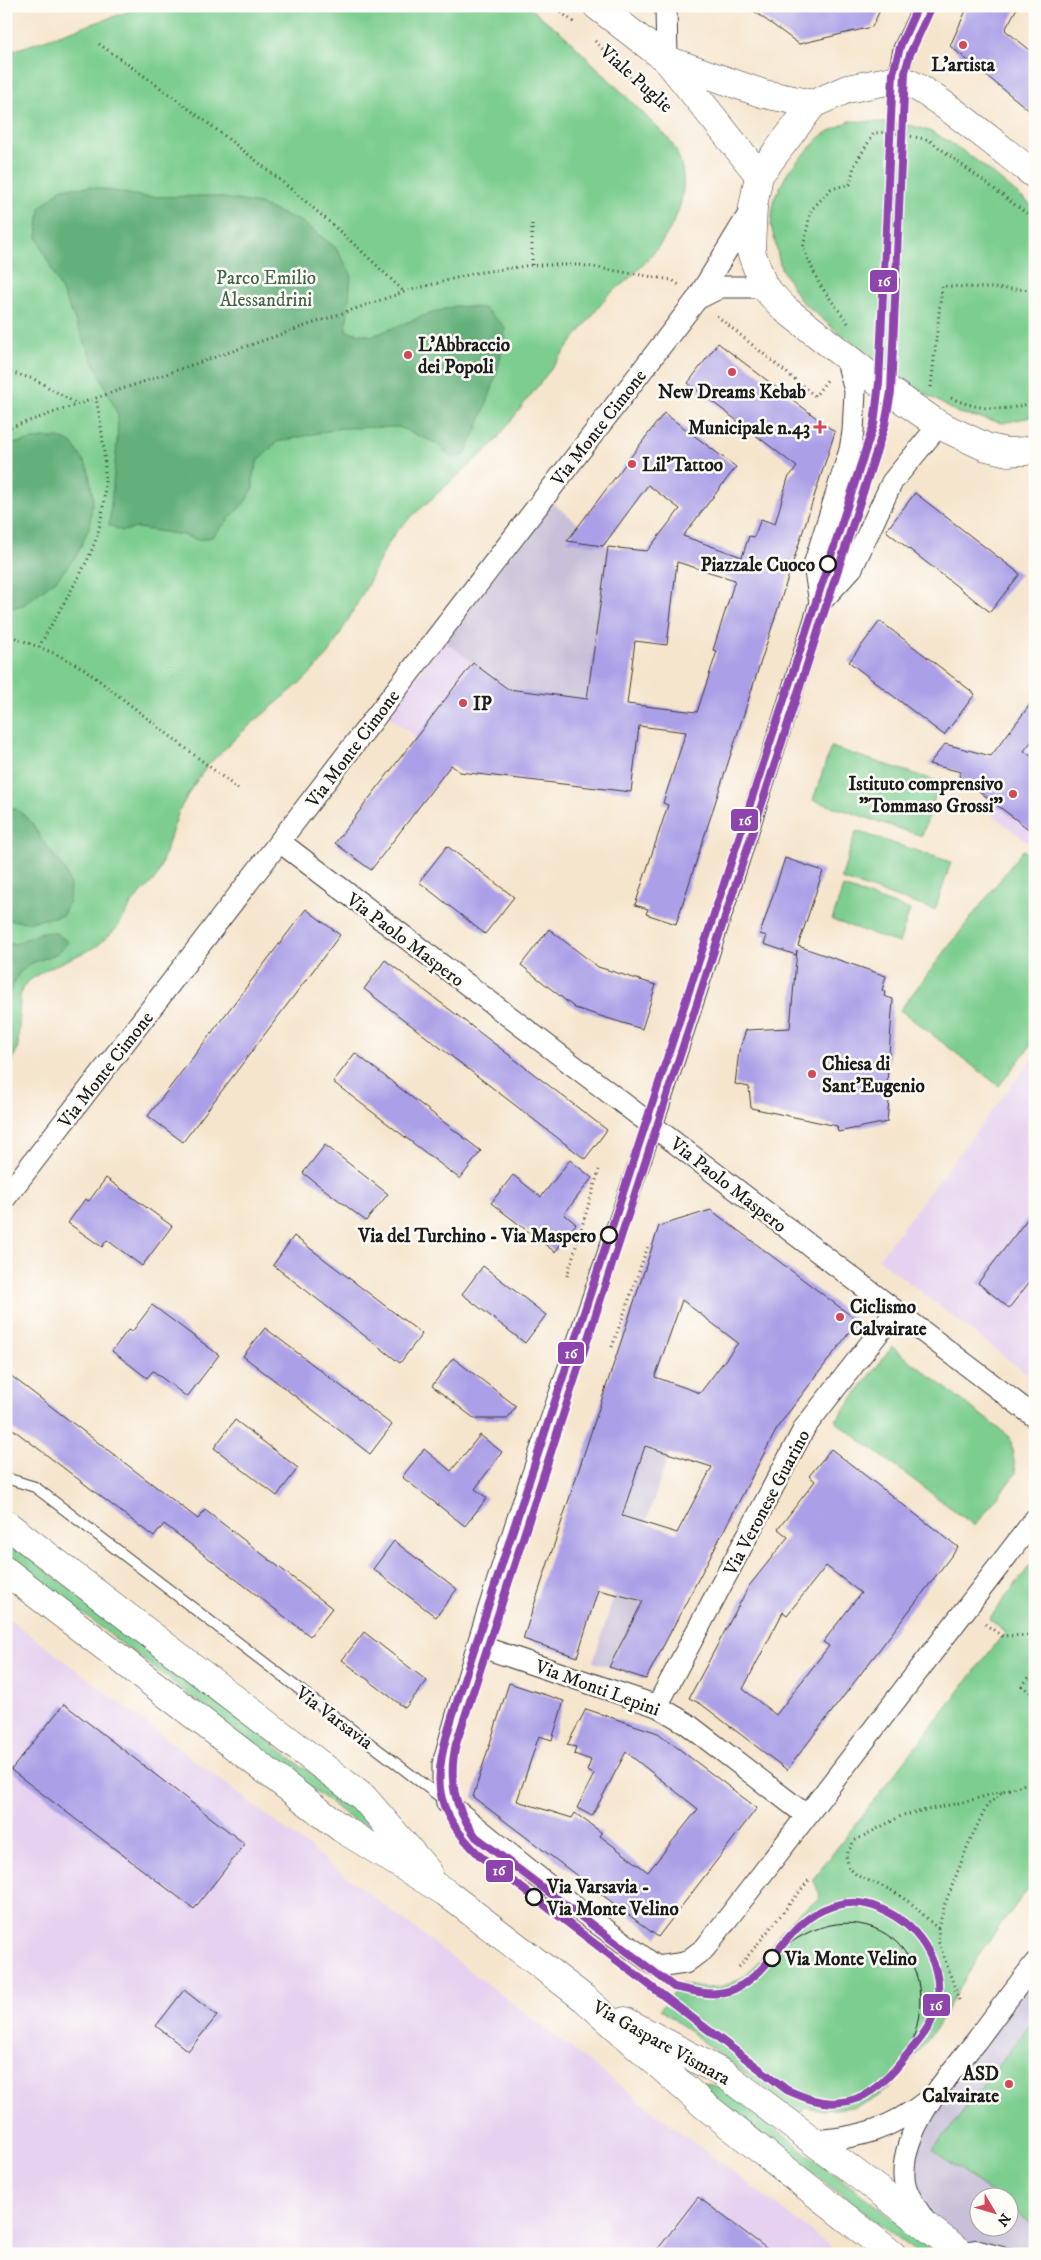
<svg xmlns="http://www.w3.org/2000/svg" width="1041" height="2260" viewBox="0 0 1041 2260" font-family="'IM FELL DW Pica',serif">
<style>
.built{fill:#e6d2f0}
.industrial{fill:#c8bfd8;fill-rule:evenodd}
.green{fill:#7bcd8f;stroke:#4c7456}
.forest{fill:#64b07a;stroke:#40664b}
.building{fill:#ab9fe7;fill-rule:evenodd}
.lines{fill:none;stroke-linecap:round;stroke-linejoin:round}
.lane-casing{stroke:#3d3a37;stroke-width:12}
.street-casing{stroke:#3d3a37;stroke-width:23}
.secondary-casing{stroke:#3d3a37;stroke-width:29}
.path{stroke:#3d3a37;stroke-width:3;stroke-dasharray:1 4;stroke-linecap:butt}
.lane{stroke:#fff;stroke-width:10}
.street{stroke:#fff;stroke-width:21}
.secondary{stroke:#fff;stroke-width:28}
.tram{stroke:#1c1c1c;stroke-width:1}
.tram-1-casing{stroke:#fdfcf7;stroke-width:11}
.tram-1{stroke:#8e44ad;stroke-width:8}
.poi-dot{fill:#d1495b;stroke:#fdfcf7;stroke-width:2}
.stop-dot{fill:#fdfcf7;stroke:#1c1c1c;stroke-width:2.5}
.labels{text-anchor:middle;stroke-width:5;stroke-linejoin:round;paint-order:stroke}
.poi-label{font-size:19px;font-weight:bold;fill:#1c1c1c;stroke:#fdfcf7;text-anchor:start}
.street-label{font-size:19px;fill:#1c1c1c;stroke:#fdfcf7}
.park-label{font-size:19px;fill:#42634a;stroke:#fdfcf7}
.stop-label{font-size:19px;font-weight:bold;fill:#1c1c1c;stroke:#fdfcf7;text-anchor:end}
.line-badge{stroke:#fdfcf7;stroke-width:2}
.badge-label{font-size:14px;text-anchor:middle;font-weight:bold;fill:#fff}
</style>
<rect width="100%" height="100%" fill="#fdfcf7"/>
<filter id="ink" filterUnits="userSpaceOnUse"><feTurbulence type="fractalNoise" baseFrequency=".02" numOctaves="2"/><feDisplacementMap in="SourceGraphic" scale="10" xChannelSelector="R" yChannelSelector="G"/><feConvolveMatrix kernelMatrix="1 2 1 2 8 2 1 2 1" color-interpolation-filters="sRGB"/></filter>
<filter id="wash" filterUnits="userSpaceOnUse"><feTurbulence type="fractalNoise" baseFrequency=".0096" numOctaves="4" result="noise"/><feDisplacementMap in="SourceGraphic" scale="20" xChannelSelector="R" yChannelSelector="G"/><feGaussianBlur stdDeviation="1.12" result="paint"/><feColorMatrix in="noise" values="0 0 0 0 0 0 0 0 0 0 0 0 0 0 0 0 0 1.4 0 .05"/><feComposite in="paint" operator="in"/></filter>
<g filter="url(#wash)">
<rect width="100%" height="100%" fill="#f6e5cd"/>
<g class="built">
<polygon points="444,641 508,689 642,705 631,792 460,772 387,715"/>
<polygon points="1035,737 1035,848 982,807"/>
<polygon points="1035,1055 1035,1380 878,1259"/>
<polygon points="6,1616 840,2254 6,2254"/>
</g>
<g class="industrial">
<polygon points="551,502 608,547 647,551 627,704 508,689 444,641"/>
<polygon points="592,1429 669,1453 646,1523 569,1498"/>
<polygon points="615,1593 681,1613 646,1679 593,1662"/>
<path d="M1035,1966v288h-67l-54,-58 2,-58zM978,2198h30v30h-30z"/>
</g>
<g class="green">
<path d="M145,6h382l35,27 106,105c43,57 -13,124 -60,157l-115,149 -83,74 -14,14 -10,15 -18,37 -39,70 -23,24 -64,54 -34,33 -17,24 -12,22 -22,66 -24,25 -16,26 -21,19 -51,23 -18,12 -5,7 -2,9 -2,49 -12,27v-1021z"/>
<path d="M850,121c22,1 59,1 79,10 36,16 75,53 106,77v208l-32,7 -45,-10 -39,-23 -86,-62 -33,-28 -19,-32 -10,-43 3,-26 15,-29 33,-35z"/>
<polygon points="831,747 940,782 922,836 813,800"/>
<polygon points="856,831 951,862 935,910 841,879"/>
<polygon points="1023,850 1035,859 1035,1040 999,1086 900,1010"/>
<polygon points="843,887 910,910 899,943 832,920"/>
<polygon points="892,1347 1010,1437 1016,1473 975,1526 835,1421"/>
<polygon points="6,1540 352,1805 388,1847 6,1555"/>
<path d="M1035,1559v321l-51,67 -48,81 -45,59 -16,11 -20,9 -32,3 -18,-3 -5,8 -140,-106 20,-25c12,2 25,6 38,3 36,-6 48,-39 70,-63 8,-11 19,-17 30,-24l2,-5 -7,-16 192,-247 -16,-13z"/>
<polygon points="1035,2018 1035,2226 1009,2206 1008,2198 997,2197 933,2150"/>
<polygon points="700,2082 721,2087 939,2254 918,2254 698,2085"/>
</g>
<g class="forest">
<path d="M91,187l54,10 67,-1 47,8 43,18 34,26 15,26 -5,57 27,5 55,-22 28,-8 28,2 21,19c-4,46 -21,86 -40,128l-14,3 -13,-14 -40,-17 -57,1 -64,14 -19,19 -5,14v14l-8,13 -33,35 -14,3 -15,-5 -46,-7 -15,3 -13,-6 8,-81 1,-29 -81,-178 3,-29 22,-20z"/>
<polygon points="44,438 59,438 72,443 88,468 93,498 89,528 77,555 57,579 23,605 6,609 6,445"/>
<polygon points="6,807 17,809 33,824 40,837 66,872 70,886 69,901 63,915 30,922 6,920"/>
<polygon points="42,932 56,933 68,942 58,953 30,964 19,973 6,1000 6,943 15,944"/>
</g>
<g id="blocks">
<g class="building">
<polygon points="747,6 882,6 872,27 799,44"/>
<polygon points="968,6 1018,6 1005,30 1035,54 1035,115 950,46"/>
<path d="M718,343l117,89 -159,492 -30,-10 2,-5 -13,-4 33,-100 -5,-2 23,-71 -47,-6 -8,66 -171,-20 -9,-7 -80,105 -36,-27 138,-180 35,26 79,10 21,-152 39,4 33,-42 -32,-24 -45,61 -36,-5 97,-128 72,54 -53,69 59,21 7,-21 5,1 7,-18 14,5 13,-46 9,-11 -109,-84zM677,562l58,18 -22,70 4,1 -20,61 -70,-8 8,-63 32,4z"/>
<polygon points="915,493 1020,574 990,612 886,531"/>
<polygon points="880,621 975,694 944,735 849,662"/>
<polygon points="1035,698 1035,737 1024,751 1035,759 1035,834 959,776 961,772 929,764 945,744 991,756"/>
<polygon points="447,846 514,897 485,934 419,882"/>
<polygon points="785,858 823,871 798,946 886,976 882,990 885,992 884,996 893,999 886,1097 889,1101 887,1122 838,1132 837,1126 751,1108 749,1087 735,1084 739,1051 746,1030 790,1028 797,950 796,955 764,944 767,936 760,934"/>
<polygon points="306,909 340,935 183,1142 148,1116"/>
<polygon points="549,929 598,967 656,985 642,1029 575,1008 521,965"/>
<polygon points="385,960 607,1130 585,1159 364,989"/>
<polygon points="355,1053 481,1151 460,1179 333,1082"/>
<polygon points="325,1145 388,1194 366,1221 303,1173"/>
<polygon points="570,1160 592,1178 564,1214 576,1224 555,1252 491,1203 513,1175 541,1197"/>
<polygon points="106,1178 172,1226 142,1266 107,1240 102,1247 68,1223 85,1199 89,1201"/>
<polygon points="1035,1209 1035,1275 1009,1308 978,1283"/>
<path d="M711,1210l147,111 -79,104 -133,254 -37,-12 34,-66 -45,-11 -21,67 -54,-18 136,-413zM682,1300l56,43 -38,50 -45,-16zM645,1446l67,21 -35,66 -55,-17z"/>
<polygon points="294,1236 422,1334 400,1363 273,1265"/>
<polygon points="483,1266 546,1315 525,1343 462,1294"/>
<polygon points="152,1305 219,1355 187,1397 153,1371 147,1378 112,1351 128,1330 132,1332"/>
<polygon points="265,1328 392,1425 370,1454 243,1356"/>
<polygon points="453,1358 516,1406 507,1419 475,1419 432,1386"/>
<polygon points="6,1372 198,1519 205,1510 332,1608 310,1636 164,1524 154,1537 6,1424"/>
<polygon points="235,1420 298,1468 277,1496 214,1448"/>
<polygon points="480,1435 502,1452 475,1489 487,1498 465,1526 402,1477 424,1449 451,1471"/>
<path d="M831,1449l127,98 -171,223 -86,-66 -12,-6 60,-112 39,-49 -10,-8 37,-48 -6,-5zM826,1566l35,27 -38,49 6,4 -53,69 -33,-26 40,-77 4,3z"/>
<polygon points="394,1541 457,1589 436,1617 373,1569"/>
<polygon points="364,1632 427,1681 405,1708 342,1660"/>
<polygon points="509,1683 564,1701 552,1740 539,1736 517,1801 572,1818 575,1813 602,1833 600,1836 648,1872 698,1809 626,1752 592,1816 577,1808 594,1774 587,1771 591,1760 574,1754 576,1747 567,1745 586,1709 658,1733 757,1808 658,1937 473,1797"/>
<polygon points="64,1704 245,1844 194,1909 11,1770"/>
<polygon points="184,1990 217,2016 188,2051 156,2026"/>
<polygon points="698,2197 774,2254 654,2254"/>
</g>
</g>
</g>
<g filter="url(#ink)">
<use href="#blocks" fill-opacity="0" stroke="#3d3a37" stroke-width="1"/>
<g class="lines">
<g class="lane-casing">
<g id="lane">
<polyline points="6,1478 35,1487 444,1800"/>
<polyline points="1022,1535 1035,1544"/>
<polyline points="960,2248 976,2245 1010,2254"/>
</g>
</g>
<g class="street-casing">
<g id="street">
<polyline points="666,6 667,60"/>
<polyline points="898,79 904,49 924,6"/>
<polyline points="697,299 721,287 764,287"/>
<path d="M939,425l-47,57 -40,86 -32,35c-58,183 -115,367 -177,549 -69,203 -143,405 -200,612v16l4,23 129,105 81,59 28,-4 20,-15 330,-429"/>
<polyline points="820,603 814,565 850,450 853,432 855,391 846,357"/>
<polyline points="280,842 1035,1417"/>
<polyline points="6,1197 697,299 753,207"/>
<polyline points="479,1646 657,1706 686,1723 806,1815"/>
<polyline points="657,1706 805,1427 895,1312"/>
<path d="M813,2141c47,-3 78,-12 115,-41"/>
<path d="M925,2221c-9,-14 -21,-29 -21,-45 -2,-49 44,-100 73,-136 19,-26 38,-51 58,-77"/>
</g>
</g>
<g class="secondary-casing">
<g id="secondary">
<polyline points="597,6 667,60 759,175"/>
<polyline points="667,60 764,94 813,104"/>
<path d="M1035,175c-26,-19 -111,-92 -137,-96l-51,10 -34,15 -54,71 -6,32 -2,45 13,35 21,22 102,80 52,36 47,22 21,5 19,-1 9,-3"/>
<polyline points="6,1524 364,1798 428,1872"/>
<polyline points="6,1571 341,1828 445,1892 585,1999 704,2105 892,2254"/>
<polyline points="625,2021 724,2074 963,2254"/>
</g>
</g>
<g class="path">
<polyline points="531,6 539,12"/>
<polyline points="553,6 576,24"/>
<polyline points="595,41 629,77 672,111"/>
<path d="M99,44c107,75 212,155 305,248"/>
<polyline points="532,265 532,221"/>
<polyline points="717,316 815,396 828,379"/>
<polyline points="848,323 820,285 803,248 811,210 831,189 850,184 854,166 874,133 891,132 929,140 1035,220"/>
<polyline points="6,371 34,379 77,404"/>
<polyline points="931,387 942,286 1035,290"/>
<path d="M951,398c27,12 56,15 84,3"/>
<polyline points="6,429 404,292 475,273 532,265 580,265 672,280 679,285"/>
<polyline points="6,634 56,654 83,668 238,789"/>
<path d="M39,647c15,-28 32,-55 47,-84 26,-51 21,-110 10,-165"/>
<polyline points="567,1276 599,1170"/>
<polyline points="612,1347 648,1246"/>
<polyline points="1029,1496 1035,1489"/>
<polyline points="985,1624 1002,1636 1035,1635"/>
<polyline points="1035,1670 1022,1686 1035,1696"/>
<polyline points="938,1929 912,1904 891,1890 858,1876 849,1868 846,1856 854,1841 903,1815 968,1801 1003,1791"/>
<polyline points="739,1967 809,1880"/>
<polyline points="959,2000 939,1943 938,1929 945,1904 970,1840 987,1806 1003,1791 1035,1781"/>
</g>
<use href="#lane" class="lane"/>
<use href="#street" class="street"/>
<use href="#secondary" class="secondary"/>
<path class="tram" d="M772,1958c87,-84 189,-3 131,103"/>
<g class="tram-1-casing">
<path id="tram-1" d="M918,6l-17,38 -8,29 -14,310 -5,41 -421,1290c-20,65 -23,92 27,142l307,234c18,8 35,15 55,12 25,-2 46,-23 61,-42 10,-13 24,-27 30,-43 17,-44 -10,-90 -52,-108 -15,-7 -32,-8 -48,-3 -48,15 -57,64 -99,83 -19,9 -41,2 -60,-2l-198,-150c-22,-29 -28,-58 -20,-93l429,-1319 6,-33 14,-320 5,-18 22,-48"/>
</g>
<use href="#tram-1" class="tram-1"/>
</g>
</g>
<g class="poi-dot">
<circle cx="963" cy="45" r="5"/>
<circle cx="408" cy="355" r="5"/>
<circle cx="732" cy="372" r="5"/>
<path d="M817.5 419.5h5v5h5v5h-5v5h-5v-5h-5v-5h5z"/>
<circle cx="632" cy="464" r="5"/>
<circle cx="463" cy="703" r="5"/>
<circle cx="1013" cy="794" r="5"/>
<circle cx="812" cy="1074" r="5"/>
<circle cx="840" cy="1317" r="5"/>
<circle cx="1009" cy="2084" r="5"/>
</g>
<g class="stop-dot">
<circle cx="828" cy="564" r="8"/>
<circle cx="609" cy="1235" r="8"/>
<circle cx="534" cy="1897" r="8"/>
<circle cx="772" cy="1958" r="8"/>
</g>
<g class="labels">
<g class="poi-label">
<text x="963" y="71" text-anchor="middle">L'artista</text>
<text x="418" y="351">L’Abbraccio<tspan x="418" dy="22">dei Popoli</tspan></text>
<text x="732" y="398" text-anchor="middle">New Dreams Kebab</text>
<text x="810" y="434" text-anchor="end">Municipale n.43</text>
<text x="642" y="471">Lil'Tattoo</text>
<text x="473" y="710">IP</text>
<text x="1003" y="790" text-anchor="end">Istituto comprensivo<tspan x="1003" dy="22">"Tommaso Grossi"</tspan></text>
<text x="822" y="1070">Chiesa di<tspan x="822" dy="22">Sant’Eugenio</tspan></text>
<text x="850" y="1313">Ciclismo<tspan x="850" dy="22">Calvairate</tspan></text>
<text x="999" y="2080" text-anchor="end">ASD<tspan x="999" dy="22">Calvairate</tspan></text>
</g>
<g class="street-label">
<text transform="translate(637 78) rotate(42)" y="7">Viale Puglie</text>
<text transform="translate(598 427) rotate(-52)" y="7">Via Monte Cimone</text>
<text transform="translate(352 748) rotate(-53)" y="7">Via Monte Cimone</text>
<text transform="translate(406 939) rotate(37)" y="7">Via Paolo Maspero</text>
<text transform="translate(105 1069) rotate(-52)" y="7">Via Monte Cimone</text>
<text transform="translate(729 1184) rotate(38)" y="7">Via Paolo Maspero</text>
<text transform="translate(766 1502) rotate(-62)" y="7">Via Veronese Guarino</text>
<text transform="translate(598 1687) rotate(20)" y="7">Via Monti Lepini</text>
<text transform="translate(335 1717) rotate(37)" y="7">Via Varsavia</text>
<text transform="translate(662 2042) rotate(29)" y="7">Via Gaspare Vismara</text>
</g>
<g class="park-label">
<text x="266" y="284">Parco Emilio<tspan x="266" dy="22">Alessandrini</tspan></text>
</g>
<g class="stop-label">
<text x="815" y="571">Piazzale Cuoco</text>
<text x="596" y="1242">Via del Turchino - Via Maspero</text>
<text x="547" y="1893" text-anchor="start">Via Varsavia -<tspan x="547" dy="22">Via Monte Velino</tspan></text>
<text x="785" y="1965" text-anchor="start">Via Monte Velino</text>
</g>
</g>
<g class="line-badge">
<rect x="869" y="269" width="29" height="24" rx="5" fill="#8e44ad"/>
<rect x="730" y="808" width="29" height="24" rx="5" fill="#8e44ad"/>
<rect x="557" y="1341" width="28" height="24" rx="5" fill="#8e44ad"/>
<rect x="485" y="1859" width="29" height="24" rx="5" fill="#8e44ad"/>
<rect x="922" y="1993" width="29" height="24" rx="5" fill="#8e44ad"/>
</g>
<g class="badge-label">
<text x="884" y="286">16</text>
<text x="745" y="825">16</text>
<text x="571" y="1358">16</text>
<text x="499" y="1875">16</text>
<text x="936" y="2010">16</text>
</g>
<rect width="1041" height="2260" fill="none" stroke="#fdfcf7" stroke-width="25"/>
<g transform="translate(994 2212) rotate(128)"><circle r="24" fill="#fdfcf7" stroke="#a3a29f"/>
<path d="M0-4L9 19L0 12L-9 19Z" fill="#d1495b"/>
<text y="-8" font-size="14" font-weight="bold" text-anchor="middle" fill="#1c1c1c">N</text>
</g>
</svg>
